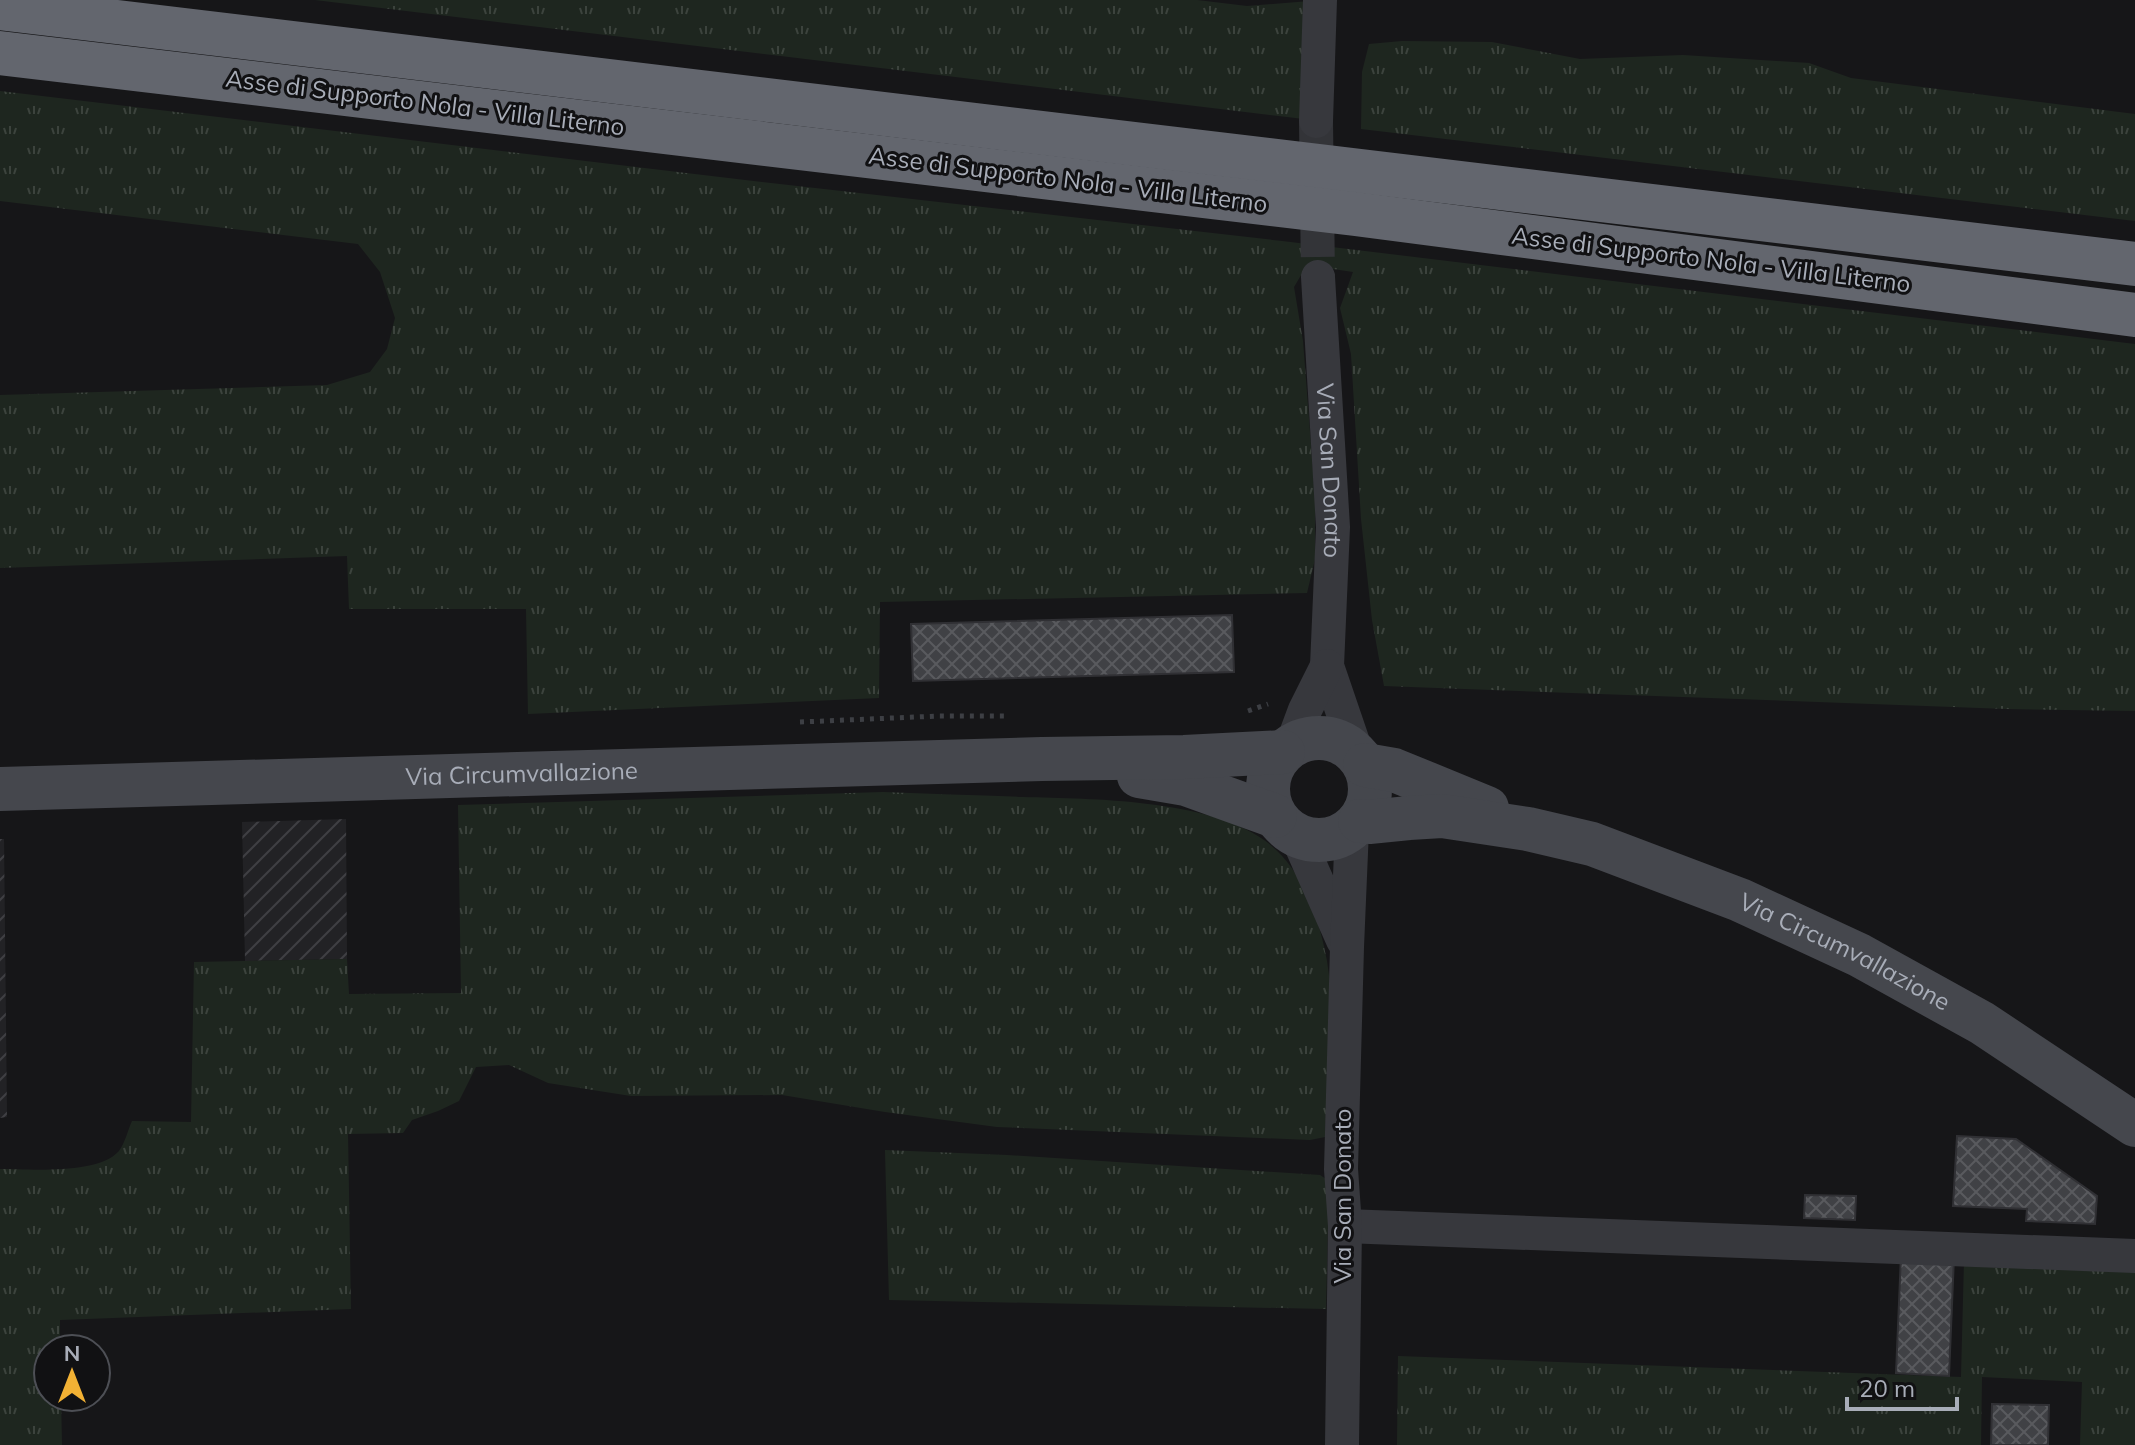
<svg xmlns="http://www.w3.org/2000/svg" width="2135" height="1445" viewBox="0 0 2135 1445" font-family="Mulish,sans-serif">
<style>
.industrial{fill:url(#industrial-furrows)}
.grass{fill:url(#grass-tufts)}
.building{fill:url(#building-cross-hatch);stroke:#303034;stroke-width:2}
.lines{fill:none;stroke-linecap:round;stroke-linejoin:round}
.street-tunnel{stroke:#333438;stroke-width:34;stroke-dasharray:34 17;stroke-linecap:butt}
.path{stroke:#3d3f44;stroke-width:5;stroke-dasharray:4 6;stroke-linecap:butt}
.street{stroke:#37383d;stroke-width:34}
.secondary{stroke:#45474d;stroke-width:44}
.highway{stroke:#63666e;stroke-width:44}
.labels{text-anchor:middle;stroke-width:6;stroke-linejoin:round;paint-order:stroke}
.street-label{font-size:24px;fill:#a8adb8;stroke:#111113}
</style>
<defs>
<pattern id="industrial-furrows" width="10" height="10" patternUnits="userSpaceOnUse" patternTransform="scale(2)"><rect width="10" height="10" fill="#222225"/><path d="M-1 1l2-2M0 10L10 0M9 11l2-2" fill="none" stroke="#3f3f43"/></pattern>
<pattern id="grass-tufts" width="24" height="20" patternUnits="userSpaceOnUse" patternTransform="scale(2)"><rect width="24" height="20" fill="#1e261f"/><path d="M3 7l-1-3M5 7V3M7 7l1-3M15 17l-1-3M17 17v-4M19 17l1-3" fill="none" stroke="#3c433d"/></pattern>
<pattern id="building-cross-hatch" width="8" height="8" patternUnits="userSpaceOnUse" patternTransform="scale(2)"><rect width="8" height="8" fill="#404145"/><path d="M0 0l8 8M0 8l8-8" fill="none" stroke="#595a5e"/></pattern>
</defs>
<rect width="100%" height="100%" fill="#161618"/>
<g class="industrial">
<polygon points="346,819 347,959 245,961 242,822"/>
<polygon points="0,839 4,839 7,1117 0,1118"/>
</g>
<g class="grass">
<polygon points="315,0 1197,0 1247,6 1310,1 1304,119"/>
<polygon points="1402,41 1492,42 1580,59 1683,55 1809,63 1851,78 2135,114 2135,221 1361,129 1362,72 1369,44"/>
<polygon points="0,91 745,180 1282,241 2135,344 2135,711 2007,709 1384,686 1372,620 1361,519 1351,354 1340,308 1353,272 1307,265 1294,287 1303,341 1315,497 1315,559 1307,593 880,602 879,698 528,714 526,609 349,609 347,556 0,568 0,395 327,385 370,372 387,349 395,318 380,272 358,244 0,201"/>
<path d="M883,792c46,2 93,3 139,5 71,2 184,2 242,43 38,27 55,77 63,121 9,53 1,121 -2,176l-15,3 -313,-13 -112,-15 -103,-17 -151,1 -83,-13 -39,-18 -33,2 -17,34 -21,10 -26,9 -9,13 -55,1 3,175 -291,11v29h-12v48h13l1,48h-62v-276c30,0 98,6 119,-18 6,-8 9,-21 13,-30l59,1 3,-160 153,-3 2,35 112,-1 -3,-188z"/>
<polygon points="885,1150 1007,1155 1320,1175 1329,1181 1326,1309 889,1300"/>
<polygon points="1964,1262 2135,1263 2135,1445 2080,1445 2082,1382 1982,1377 1981,1445 1397,1445 1398,1356 1961,1377"/>
</g>
<g class="building">
<polygon points="1232,615 1234,672 913,681 911,624"/>
<polygon points="1957,1136 2016,1139 2097,1196 2095,1224 2026,1221 2027,1209 1953,1206"/>
<polygon points="1805,1195 1856,1196 1855,1220 1804,1218"/>
<polygon points="1901,1255 1954,1257 1949,1376 1896,1373"/>
<polygon points="1992,1404 2049,1405 2048,1445 1991,1445"/>
</g>
<g class="lines">
<polyline class="street-tunnel" points="1316,121 1318,277"/>
<g class="path">
<polyline points="1248,711 1268,704"/>
<polyline points="800,722 939,716 1006,716"/>
</g>
<g class="street">
<polyline points="1316,121 1320,0"/>
<path id="s1" d="M1318,277l15,250 -6,139 30,88"/>
<polyline points="1292,745 1305,710 1327,666"/>
<polyline points="1297,836 1343,940"/>
<polyline points="1345,1226 2135,1256"/>
<polyline points="1342,1445 1345,1226 1341,1169 1347,947 1352,829"/>
</g>
<g class="secondary">
<circle cx="1319" cy="789" r="51"/>
<polyline points="1365,765 1394,770 1487,808"/>
<polyline points="1139,776 1186,784 1275,816"/>
<path id="s2" d="M0,789l1042,-30 142,-2 99,-5"/>
<path id="s3" d="M1360,821l9,1 40,-4 33,-2 86,13 64,15 148,56 119,55 123,68 153,102"/>
</g>
<g class="highway">
<polyline points="0,8 2135,264"/>
<polyline points="0,53 1355,214 2135,315"/>
</g>
</g>
<g class="labels">
<g class="street-label">
<text transform="translate(425 103) rotate(7)" y="8">Asse di Supporto Nola - Villa Literno</text>
<text transform="translate(1068 180) rotate(7)" y="8">Asse di Supporto Nola - Villa Literno</text>
<text transform="translate(1711 260) rotate(7)" y="8">Asse di Supporto Nola - Villa Literno</text>
<text dy="8" stroke="none"><textPath href="#s1" startOffset="194">Via San Donato</textPath></text>
<text dy="8" stroke="none"><textPath href="#s2" startOffset="522">Via Circumvallazione</textPath></text>
<text dy="8" stroke="none"><textPath href="#s3" startOffset="510">Via Circumvallazione</textPath></text>
<text transform="translate(1343 1196) rotate(-90)" y="8">Via San Donato</text>
</g>
</g>
<g transform="translate(72 1373)"><circle r="38" fill="#111113" stroke="#4d4f55" stroke-width="2"/>
<path d="M0-6L14 30L0 20L-14 30Z" fill="#f2b134"/>
<text y="-12" font-size="22" font-weight="bold" text-anchor="middle" fill="#a8adb8">N</text>
</g>
<path d="M1847 1397v12h110v-12" fill="none" stroke="#a8adb8" stroke-width="4"/>
<text x="1859" y="1397" font-size="24" fill="#a8adb8" stroke="#111113" stroke-width="6" paint-order="stroke">20 m</text>
</svg>
